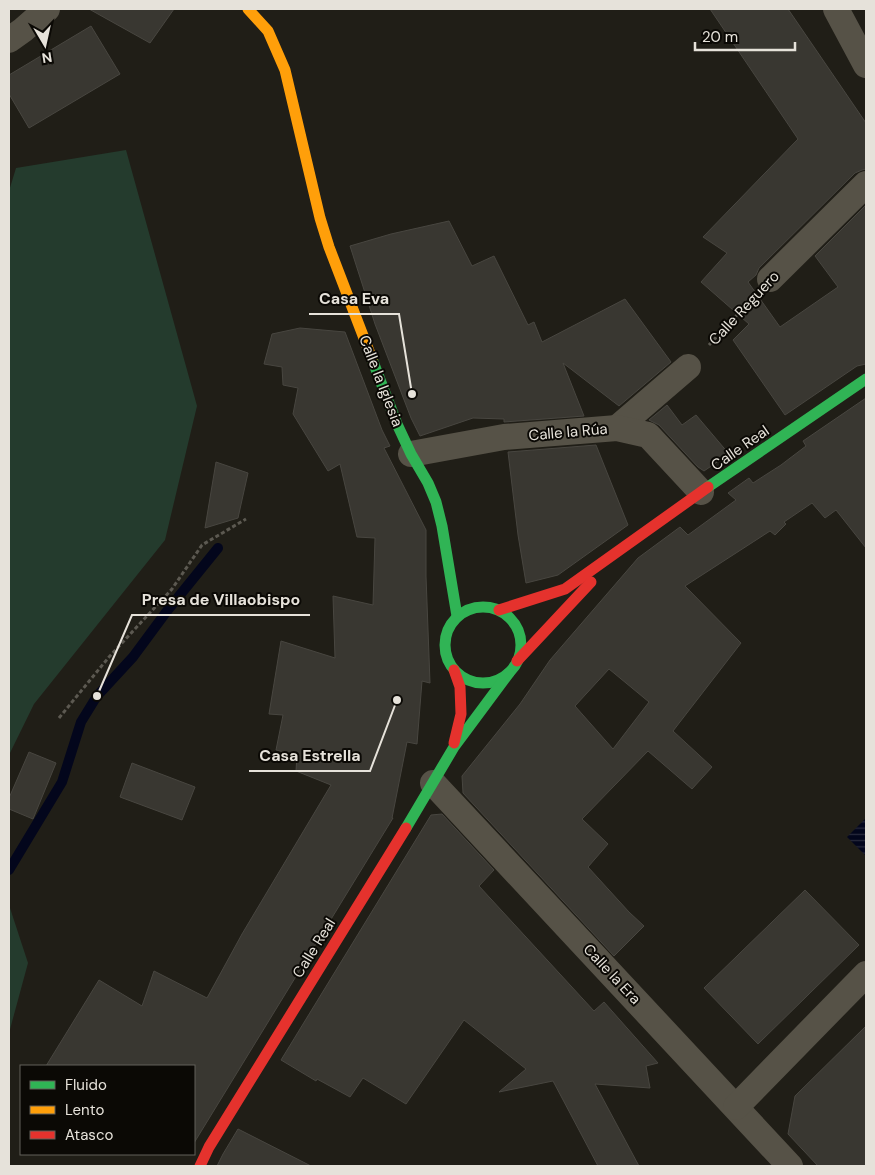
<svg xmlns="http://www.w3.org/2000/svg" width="875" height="1175" viewBox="0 0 875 1175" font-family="'DM Sans',sans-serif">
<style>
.grass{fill:#243b2d}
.water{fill:url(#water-rules)}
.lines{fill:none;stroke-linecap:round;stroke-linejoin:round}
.stream{stroke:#03061c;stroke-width:10}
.building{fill:#393731;stroke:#484640;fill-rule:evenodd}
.path{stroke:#5c5951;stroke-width:3;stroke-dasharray:4 2.5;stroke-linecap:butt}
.street{stroke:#565247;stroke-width:26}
.fast{stroke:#30b455;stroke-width:11}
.slow{stroke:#ff9f0a;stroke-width:11}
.jam{stroke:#e5322d;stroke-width:11}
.labels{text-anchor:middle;stroke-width:4;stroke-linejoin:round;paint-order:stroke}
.street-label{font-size:15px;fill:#e6e2da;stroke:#0b0905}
.leader{fill:none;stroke:#e6e2da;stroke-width:2}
.callout-dot{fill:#e6e2da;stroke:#0b0905;stroke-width:2}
.callout-label{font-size:16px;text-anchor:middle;font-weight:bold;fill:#e6e2da;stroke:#0b0905;stroke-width:4;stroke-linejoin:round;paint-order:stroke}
</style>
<defs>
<pattern id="water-rules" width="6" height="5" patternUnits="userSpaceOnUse" patternTransform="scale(1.25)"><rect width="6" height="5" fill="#03061c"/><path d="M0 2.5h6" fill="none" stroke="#282a3c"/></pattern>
</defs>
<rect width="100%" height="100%" fill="#201e17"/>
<g class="grass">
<polygon points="126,150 197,406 165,540 34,704 9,755 9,191 16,168"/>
<polygon points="9,905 28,963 9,1033"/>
</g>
<polygon class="water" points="866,818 866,856 847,837"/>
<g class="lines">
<polyline class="stream" points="9,870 62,782 81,722 97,696 133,657 167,611 218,548"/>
</g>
<g class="building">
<polygon points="89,9 174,9 150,43"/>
<polygon points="710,9 788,9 866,123 866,169 862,170 855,173 759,268 756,275 748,282 780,327 838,287 815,256 866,205 866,364 857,366 785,415 733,340 749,324 701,282 727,253 703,237 798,139"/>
<polygon points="91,26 120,74 29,128 9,94 9,75"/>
<polygon points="449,221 472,266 494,256 528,325 534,322 542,342 625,299 671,362 619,406 563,363 584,416 504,422 504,419 473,418 420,436 411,418 375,324 350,246 391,234"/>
<polygon points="300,328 345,332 382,430 390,446 384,448 426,530 426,576 430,683 422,681 417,744 407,742 392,818 393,818 194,1143 194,1066 46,1066 99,980 142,1006 154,971 207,998 242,934 331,785 296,771 297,755 276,750 283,715 269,714 281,641 335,658 333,596 373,605 375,538 357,537 340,464 328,471 293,414 298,388 283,385 282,367 264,364 272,334"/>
<path d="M866,398v150l-30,-38 -11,8 -13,-15 -28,19 2,2 -11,11 -5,-4 -85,55 56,57 -68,88 39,36 -20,22 -44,-38 -66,68 26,25 -20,23 41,45 15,14 -30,30 -151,-163 -1,-17 58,-72 30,-44 88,-102 42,-31 8,8 48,-35 -8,-7 21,-15 4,5 28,-18 25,-19 -3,-5zM609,669l40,33 -36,47 -38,-43z"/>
<polygon points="667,405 682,425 696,415 729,454 704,471 698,467 659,425 649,420"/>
<polygon points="596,445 628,525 558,575 526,583 518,535 508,452"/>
<polygon points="216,462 248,473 238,518 205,528"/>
<polygon points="29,752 56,763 33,819 9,809 9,798"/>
<polygon points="132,763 195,787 182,820 120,797"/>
<polygon points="442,814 494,870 479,886 594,1011 604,1002 658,1063 646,1066 650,1088 595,1084 639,1166 598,1166 553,1081 499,1092 526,1069 464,1020 406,1104 363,1078 350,1097 317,1079 316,1081 281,1060 431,815"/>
<polygon points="805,890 859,945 758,1044 704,988"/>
<polygon points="866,1026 866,1166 818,1166 788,1134 795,1096"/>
<polygon points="238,1129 311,1166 217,1166 223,1154"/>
</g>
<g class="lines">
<g class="path">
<polyline points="709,345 751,300"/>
<polyline points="59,718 109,657 172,589 202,545 246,519"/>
</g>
<g class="street">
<polyline points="836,9 866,65"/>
<polyline points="9,40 23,30 47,9"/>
<polyline points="770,279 866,184"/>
<polyline points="617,428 688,367"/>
<polyline points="411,454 504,437 617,428 648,435 701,492"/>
<polyline points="433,783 790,1166"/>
<polyline points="736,1107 866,974"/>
</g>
<g class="fast">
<polyline points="372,359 397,424 411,454 428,483 436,502 442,526 457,616"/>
<polyline points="708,487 866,379"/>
<circle cx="483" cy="645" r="38"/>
<polyline points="406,828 454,747 509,673"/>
</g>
<polyline class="slow" points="248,9 268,31 285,70 320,218 329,247 372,359"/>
<g class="jam">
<polyline points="499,610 565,589 708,487"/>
<polyline points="517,661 591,582"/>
<polyline points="454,670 460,687 461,714 454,743"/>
<polyline points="200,1166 209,1147 406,828"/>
</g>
</g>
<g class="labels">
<g class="street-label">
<text transform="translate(744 308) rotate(-47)" y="5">Calle Reguero</text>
<text transform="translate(381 381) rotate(69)" y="5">Calle la Iglesia</text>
<text transform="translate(568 432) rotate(-5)" y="5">Calle la Rúa</text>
<text transform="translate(740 448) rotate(-35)" y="5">Calle Real</text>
<text transform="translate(314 948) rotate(-58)" y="5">Calle Real</text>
<text transform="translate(612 974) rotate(47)" y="5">Calle la Era</text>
</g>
</g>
<path class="leader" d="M412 394L399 314H309M97 696L132 615H310M397 700L370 771H249"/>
<g class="callout-dot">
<circle cx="412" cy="394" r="5"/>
<circle cx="97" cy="696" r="5"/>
<circle cx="397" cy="700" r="5"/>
</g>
<g class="callout-label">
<text x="354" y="304">Casa Eva</text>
<text x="221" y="605">Presa de Villaobispo</text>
<text x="310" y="761">Casa Estrella</text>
</g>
<rect width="875" height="1175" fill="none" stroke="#e6e2da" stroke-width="20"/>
<rect x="20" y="1065" width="175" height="90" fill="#0b0905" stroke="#63605a"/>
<rect x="30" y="1081" width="25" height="8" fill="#30b455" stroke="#63605a"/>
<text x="65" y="1090" font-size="15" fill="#e6e2da">Fluido</text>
<rect x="30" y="1106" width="25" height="8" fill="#ff9f0a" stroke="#63605a"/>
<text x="65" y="1115" font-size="15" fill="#e6e2da">Lento</text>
<rect x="30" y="1131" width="25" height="8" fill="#e5322d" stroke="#63605a"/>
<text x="65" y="1140" font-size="15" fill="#e6e2da">Atasco</text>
<g transform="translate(45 45) rotate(171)" stroke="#0b0905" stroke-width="4" paint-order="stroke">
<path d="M0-4L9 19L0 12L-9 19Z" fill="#e6e2da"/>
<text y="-8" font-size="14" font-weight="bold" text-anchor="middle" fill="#e6e2da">N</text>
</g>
<path d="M695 42v8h100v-8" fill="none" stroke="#e6e2da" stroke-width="2.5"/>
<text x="702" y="42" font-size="15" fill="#e6e2da" stroke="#0b0905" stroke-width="4" paint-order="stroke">20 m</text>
</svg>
